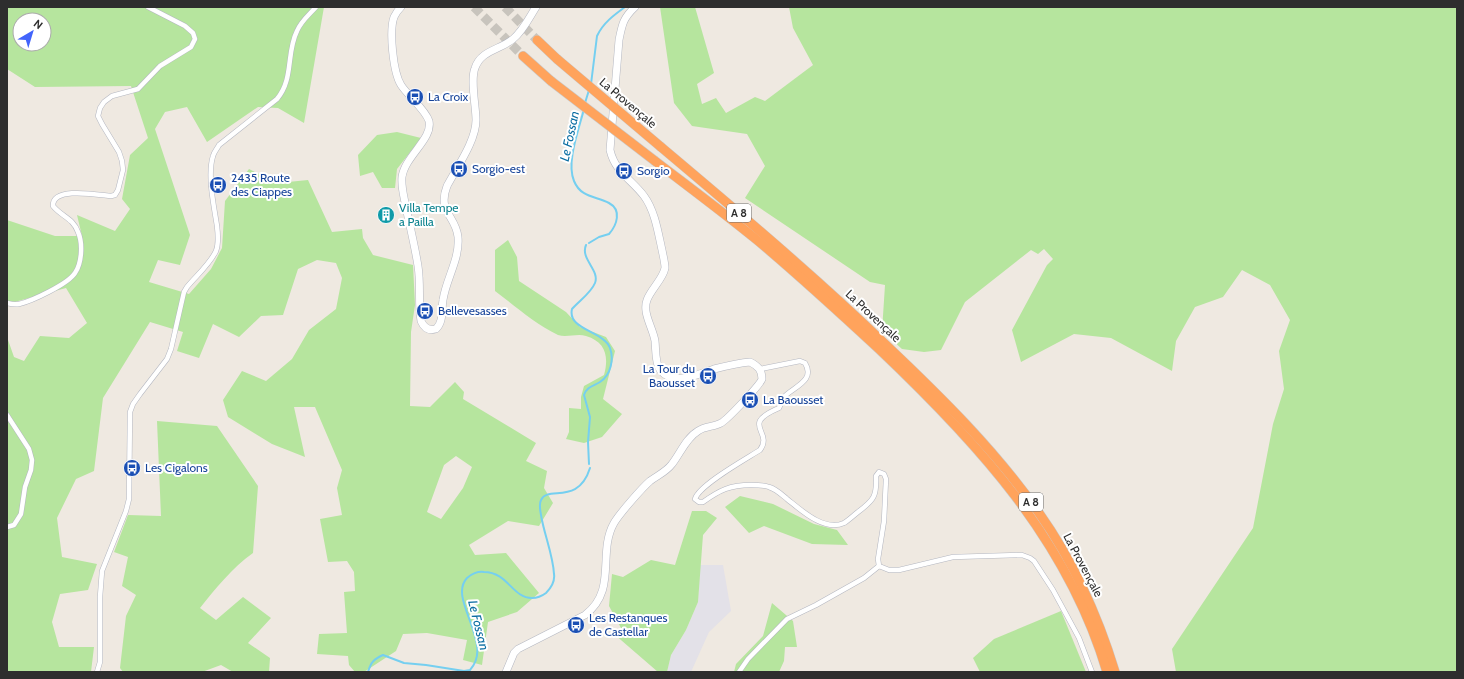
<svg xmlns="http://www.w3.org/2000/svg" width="1464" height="679" viewBox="0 0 1464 679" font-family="Cabin,sans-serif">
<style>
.industrial{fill:#e3e1e8}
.green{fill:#b6e59e;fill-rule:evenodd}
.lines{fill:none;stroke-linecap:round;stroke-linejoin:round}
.stream{stroke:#75cff0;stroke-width:2}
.highway-tunnel{stroke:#c8c4bd;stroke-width:9;stroke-dasharray:9 4.5;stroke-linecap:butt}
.street-casing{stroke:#b4b7c1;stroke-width:5.5}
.secondary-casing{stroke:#b4b7c1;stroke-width:8}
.highway-casing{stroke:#c9c9c9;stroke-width:10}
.street{stroke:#fff;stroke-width:4.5}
.secondary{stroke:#fff;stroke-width:7}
.highway{stroke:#ffa35c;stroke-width:9}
.highway-bridge-casing{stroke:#c9c9c9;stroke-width:10;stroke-linecap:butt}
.highway-bridge{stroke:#ffa35c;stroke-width:9}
.labels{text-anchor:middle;stroke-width:4;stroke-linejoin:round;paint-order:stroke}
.shield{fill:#fff;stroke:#6d6d6d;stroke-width:1}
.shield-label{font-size:11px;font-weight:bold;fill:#2e2e2e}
.transit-label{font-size:12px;fill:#164399;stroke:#fff;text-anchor:start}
.street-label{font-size:12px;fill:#2e2e2e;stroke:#fff}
.culture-label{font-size:12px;fill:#0d838f;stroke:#fff;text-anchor:start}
.water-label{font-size:13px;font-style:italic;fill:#0d6fa3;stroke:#fff}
</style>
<rect width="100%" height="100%" fill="#efe9e1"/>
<polygon class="industrial" points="700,565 723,565 731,611 709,632 691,672 667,672 671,655 686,630 698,602"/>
<g class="green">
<path d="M7,7h317l-20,116 -26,-15 -20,-1 -51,35 -20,-35 -22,5 -10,17 35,106 -10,30 -22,-5 -9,22 40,12 22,-25 11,-21 3,-47 24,-32 29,14 30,-3 24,52 30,-3 1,9 10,17 40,10 2,40 -4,27 -1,74 20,1 25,-25 9,10 -1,7 73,44 -10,18 21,10 -3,17 9,15 -14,23 -31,-5 -39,24 6,10 31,-2 33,40 -22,19 -29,10 -6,43 -19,-5 4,-20 -40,-7 -24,1 -7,17 -32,21h-9l-6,-7 -1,-9 -31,-2 2,-20 28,-1 -3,-41 11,-1 -1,-19 -7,-11 -19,1 -8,-43 22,-4 -5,-27 5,-18 -27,-63h-21l11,50 -33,-13 -44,-27 -5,-17 19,-29 24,10 26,-22 17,-29 27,-21 6,-31 -6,-15 -19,-3 -19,9 -15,46 -22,1 -22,21 -26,-13 -14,34 -22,-7 6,-19 -33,-10 -47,76 -9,73 -18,8 -19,39 5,39 35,7 -9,26 -28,4 -8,28 7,25h35l-3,25h-84v-335l7,20 10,4 16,-25 29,2 18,-15 -21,-35 -59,16v-84l48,16h27l-5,-21 38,16 15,-22 -8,-10 8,-44 18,-17 -17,-52 -96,1 -28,-18zM20,20h24v24h-24zM456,456l16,11 -9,21 -22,31 -14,-7 17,-47z"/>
<polygon points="660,7 695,7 714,73 697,84 702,104 716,98 726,113 755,97 765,101 813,65 793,28 789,7 1457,7 1457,672 1176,672 1172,649 1253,528 1273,424 1284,389 1279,351 1290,320 1270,285 1242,270 1223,297 1195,307 1176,341 1172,371 1111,338 1074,334 1021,362 1012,330 1047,265 1053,259 1044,249 1038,254 1031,250 965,302 941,350 924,352 902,349 882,331 885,285 870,282 745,198 765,166 747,134 692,126 674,103"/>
<polygon points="397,132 421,138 397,169 395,188 382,188 373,172 360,176 358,155 377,135"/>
<path d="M508,240l9,17 2,24 47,31 14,15 26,10 9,14 -12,48 19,15 -20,23 -18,6 -18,-4 3,-7v-24l12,1v-12l3,-11 20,-11c5,-18 2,-33 -18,-39 -9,-3 -19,2 -28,-1 -23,-11 -43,-29 -63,-44v-41z"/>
<path d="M157,421l60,5 41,60 -5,67c-21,15 -37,35 -53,55l16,12 27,-23 28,21 -23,25 22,15 -1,14h-36l-12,-7 -19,7h-79l-3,-4 6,-52 10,-21 -14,-9 6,-29 -14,-5 14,-37 33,1z"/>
<polygon points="740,496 773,504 814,524 837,530 848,545 812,544 764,526 749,533 725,507"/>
<polygon points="692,511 706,511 717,518 703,535 698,602 686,630 671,655 667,672 658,672 614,634 621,628 609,606 612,574 623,577 651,560 675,565"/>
<polygon points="772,603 793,621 797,647 785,647 784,661 779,672 734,672 736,664 763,636"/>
<polygon points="1061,611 1086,672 980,672 973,658 994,639"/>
</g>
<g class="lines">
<g class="stream">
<path d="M591,84l6,-48c6,-13 17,-21 28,-29"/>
<polyline points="585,103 589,90"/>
<path d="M584,109c-5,20 -18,53 -10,72 7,17 22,15 35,22 13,7 8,22 0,31l-10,3 -10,6"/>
<path d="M586,245c-6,14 14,25 9,38 -4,10 -16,18 -23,26 -5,21 32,22 38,39 4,11 1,27 -10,34 -6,4 -13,4 -16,13l6,22 -2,25 1,22"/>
<path d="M368,672c3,-10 6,-13 15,-17l21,8 22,2 38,6 6,-1c25,-27 -23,-71 -3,-92 4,-4 11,-7 17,-6 24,0 28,26 48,26 6,0 10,-2 14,-5 5,-5 9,-12 8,-19 -1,-19 -10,-40 -13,-59 -1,-5 -2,-11 0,-15 7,-15 37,6 49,-32"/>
</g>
<g class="highway-tunnel">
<polyline points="474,7 523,56"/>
<polyline points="505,7 537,40"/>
</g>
<g class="street-casing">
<g id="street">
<path d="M7,303c4,1 8,2 12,1 13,-3 49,-20 56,-31 7,-10 8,-30 3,-41 -5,-14 -16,-15 -25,-26 -1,-20 46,-11 58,-10l4,-1 3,-5 5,-20 -1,-9 -3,-9 -17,-28 -4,-8 2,-8 4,-6 8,-6 26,-7 22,-23 31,-19 4,-8 -2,-6 -8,-7 -37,-19"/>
<path d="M760,369l40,-8 5,2c11,18 -12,24 -21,34 -3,3 -3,8 -5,11 -40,17 -5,23 -19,42 -14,9 -61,35 -65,49l4,3h4c17,-12 27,-17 48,-17 6,0 13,0 18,2 7,2 12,7 18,12 14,11 37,33 57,24 5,-3 10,-8 14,-11 16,-12 19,-16 18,-36l3,-4 5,2 2,5 -2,42 -6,38 1,7"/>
<polyline points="7,415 29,449 32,460 31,470 25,487 21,514 14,525 7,527"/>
<polyline points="879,566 889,570 899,570 953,557 1022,555 1030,558 1034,561 1053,590 1079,638 1092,672"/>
<path d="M97,672l3,-10v-65l2,-26 24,-60 3,-12 1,-87 3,-8 7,-10 27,-35 4,-10 13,-57 3,-5c9,-11 23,-23 29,-36 3,-8 2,-17 1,-25 -3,-20 -10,-50 -4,-70 1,-4 4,-7 6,-11l58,-46c17,-20 9,-46 20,-68 4,-10 12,-16 19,-24"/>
<polyline points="739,672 748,659 787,619 816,605 864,578 879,566"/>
</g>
</g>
<g class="secondary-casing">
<g id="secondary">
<path d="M401,7c-3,3 -5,6 -7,10 -5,14 -1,55 7,68 7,11 24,24 28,36 4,18 -24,35 -27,56 -1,10 2,20 4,30 4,20 9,40 12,59 3,19 0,37 3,55 3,7 8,10 15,8 8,-8 5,-19 7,-29 3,-21 17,-41 15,-63 -2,-21 -21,-25 -11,-51 10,-19 29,-45 29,-66 0,-14 -6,-40 -1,-52 6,-18 25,-18 38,-29 10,-8 16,-21 23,-32"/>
<path d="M506,672l8,-19 4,-4 67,-34c33,-25 12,-62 29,-92 6,-10 28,-35 36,-42 8,-6 16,-9 22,-17 8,-10 14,-26 26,-33 7,-5 16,-4 23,-8 6,-3 39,-38 41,-44 0,-9 -4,-13 -12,-17 -12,1 -24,4 -36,7 -16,5 -40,18 -54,1 -5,-7 -4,-20 -5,-29 -2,-13 -13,-28 -8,-41 4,-11 16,-21 18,-32 0,-5 -2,-13 -3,-18 -4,-18 -7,-39 -18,-54 -13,-17 -29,-24 -34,-46l9,-110c3,-15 4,-22 16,-33"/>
</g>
</g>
<g class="highway-casing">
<g id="highway">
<polyline points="537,40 557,59"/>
<polyline points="523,56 551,81"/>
<path d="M661,147c76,64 152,128 223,196 56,53 111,107 155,170 34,48 59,103 76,159"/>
<path d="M655,161c34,26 69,52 102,79 42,35 82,72 122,109 98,93 189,191 228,323"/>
</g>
</g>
<use href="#street" class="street"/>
<use href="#secondary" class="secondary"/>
<use href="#highway" class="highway"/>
<g class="highway-bridge-casing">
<g id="highway-bridge">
<polyline points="557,59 661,147"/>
<polyline points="551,81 655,161"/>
</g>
</g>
<use href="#highway-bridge" class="highway-bridge"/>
</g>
<defs>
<g id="bus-disc" transform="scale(0.9)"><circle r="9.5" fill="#1a4fb4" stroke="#fff"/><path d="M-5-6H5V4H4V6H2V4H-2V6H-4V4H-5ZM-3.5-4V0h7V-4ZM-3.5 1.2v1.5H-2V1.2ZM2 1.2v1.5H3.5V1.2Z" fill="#fff"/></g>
<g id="building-disc" transform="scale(0.9)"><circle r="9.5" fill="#0f9aa8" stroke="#fff"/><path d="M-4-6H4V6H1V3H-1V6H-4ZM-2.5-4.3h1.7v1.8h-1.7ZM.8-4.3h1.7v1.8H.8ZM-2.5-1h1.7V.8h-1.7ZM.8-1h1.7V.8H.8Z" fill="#fff"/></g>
</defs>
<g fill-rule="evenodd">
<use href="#bus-disc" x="415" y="97"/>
<use href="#bus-disc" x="459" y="169"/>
<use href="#bus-disc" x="624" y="171"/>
<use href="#bus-disc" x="218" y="185"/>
<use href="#building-disc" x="386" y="215"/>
<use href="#bus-disc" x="425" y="311"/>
<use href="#bus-disc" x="708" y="376"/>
<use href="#bus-disc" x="750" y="400"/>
<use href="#bus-disc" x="132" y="468"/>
<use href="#bus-disc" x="576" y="625"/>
</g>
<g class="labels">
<g class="shield">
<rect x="727" y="204" width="24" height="18" rx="3"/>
<rect x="1019" y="493" width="24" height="18" rx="3"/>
</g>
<g class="shield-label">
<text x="739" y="217">A 8</text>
<text x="1031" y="506">A 8</text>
</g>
<g class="transit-label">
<text x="428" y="101">La Croix</text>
<text x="472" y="173">Sorgio-est</text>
<text x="637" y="175">Sorgio</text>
<text x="231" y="182">2435 Route<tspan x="231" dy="14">des Ciappes</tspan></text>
<text x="438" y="315">Bellevesasses</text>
<text x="695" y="373" text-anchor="end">La Tour du<tspan x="695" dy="14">Baousset</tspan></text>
<text x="763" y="404">La Baousset</text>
<text x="145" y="472">Les Cigalons</text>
<text x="589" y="622">Les Restanques<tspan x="589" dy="14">de Castellar</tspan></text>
</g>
<g class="street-label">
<text transform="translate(628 103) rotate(40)" y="4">La Provençale</text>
<text transform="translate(873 316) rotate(43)" y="4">La Provençale</text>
<text transform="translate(1083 565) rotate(62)" y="4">La Provençale</text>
</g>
<g class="culture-label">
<text x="399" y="212">Villa Tempe<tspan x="399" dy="14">a Pailla</tspan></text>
</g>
<g class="water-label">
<text transform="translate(569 136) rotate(-78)" y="5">Le Fossan</text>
<text transform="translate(479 625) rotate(76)" y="5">Le Fossan</text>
</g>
</g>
<rect width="1464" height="679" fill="none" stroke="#2e2e2e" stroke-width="16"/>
<g transform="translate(32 32) rotate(38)"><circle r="19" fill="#ffffff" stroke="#ababab"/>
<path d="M0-3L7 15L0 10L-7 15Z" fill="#4264fb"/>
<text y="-6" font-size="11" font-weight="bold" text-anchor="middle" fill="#2e2e2e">N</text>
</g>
</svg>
